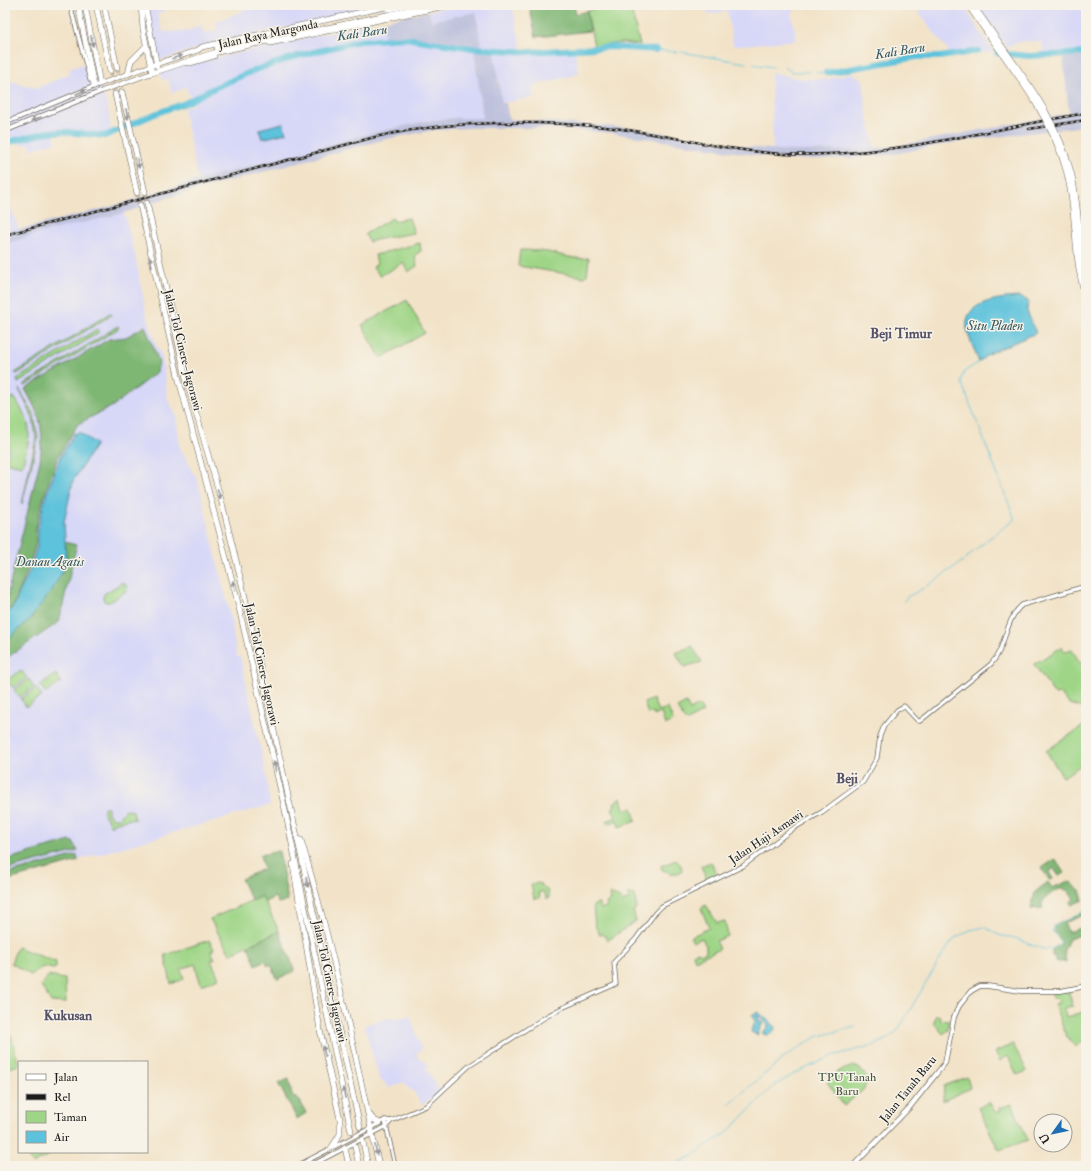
<svg xmlns="http://www.w3.org/2000/svg" width="1091" height="1171" viewBox="0 0 1091 1171" font-family="'IM FELL Double Pica',serif">
<style>
.built{fill:#d7d7f8}
.industrial{fill:#bfc2dd}
.green{fill:#9ed586;stroke:#5d7851}
.forest{fill:#7eb673;stroke:#4d6948}
.water{fill:#5dc2db;stroke:#3c6f7c}
.lines{fill:none;stroke-linecap:round;stroke-linejoin:round}
.stream{stroke:#5dc2db;stroke-width:1}
.river{stroke:#5dc2db;stroke-width:6}
.highway-tunnel{stroke:#c7bba6;stroke-width:5;stroke-dasharray:5 2.5;stroke-linecap:butt}
.minor-casing{stroke:#676258;stroke-width:5}
.major-casing{stroke:#676258;stroke-width:5.5}
.highway-casing{stroke:#676258;stroke-width:6}
.minor{stroke:#fff;stroke-width:3.5}
.major{stroke:#fff;stroke-width:4}
.highway{stroke:#fff;stroke-width:5}
.rail-casing{stroke:#1c1c1c;stroke-width:2.5}
.rail{stroke:#f7f3e8;stroke-width:1;stroke-dasharray:3;stroke-linecap:butt}
.highway-bridge-casing{stroke:#676258;stroke-width:6;stroke-linecap:butt}
.highway-bridge{stroke:#fff;stroke-width:5}
.oneway{fill:#999}
.labels{text-anchor:middle;stroke-width:3;stroke-linejoin:round;paint-order:stroke}
.street-label{font-size:12px;fill:#1c1c1c;stroke:#f7f3e8}
.park-label{font-size:12px;fill:#43543c;stroke:#f7f3e8}
.water-label{font-size:13px;font-style:italic;fill:#33565f;stroke:#f7f3e8}
.quarter-label{font-size:14px;font-weight:bold;fill:#565166;stroke:#f7f3e8}
</style>
<rect width="100%" height="100%" fill="#f7f3e8"/>
<filter id="ink" filterUnits="userSpaceOnUse"><feTurbulence type="fractalNoise" baseFrequency=".025" numOctaves="2"/><feDisplacementMap in="SourceGraphic" scale="8" xChannelSelector="R" yChannelSelector="G"/><feConvolveMatrix kernelMatrix="1 2 1 2 8 2 1 2 1" color-interpolation-filters="sRGB"/></filter>
<filter id="wash" filterUnits="userSpaceOnUse"><feTurbulence type="fractalNoise" baseFrequency=".012" numOctaves="4" result="noise"/><feDisplacementMap in="SourceGraphic" scale="16" xChannelSelector="R" yChannelSelector="G"/><feGaussianBlur stdDeviation="0.9" result="paint"/><feColorMatrix in="noise" values="0 0 0 0 0 0 0 0 0 0 0 0 0 0 0 0 0 1.4 0 .05"/><feComposite in="paint" operator="in"/></filter>
<g filter="url(#wash)">
<rect width="100%" height="100%" fill="#f2e3c8"/>
<g class="built">
<polygon points="148,5 165,5 167,9 157,14 163,32 188,31 201,25 204,34 217,30 216,22 257,5 340,5 342,10 352,5 392,5 216,42 162,60 158,57 152,35"/>
<polygon points="455,5 512,5 522,52 575,52 579,74 532,86 534,97 502,103 494,52 482,49 476,13 431,21 429,11"/>
<polygon points="707,5 794,5 794,12 791,13 797,40 733,46 727,11 708,14"/>
<polygon points="913,5 963,5 994,53 968,51 950,53"/>
<polygon points="977,5 1082,5 1085,39 1084,41 1084,56 1046,57 1044,56 1042,42 1026,41 1013,44 1007,48"/>
<polygon points="382,21 386,39 418,41 474,51 483,118 453,118 427,121 380,131 198,180 183,109 193,105 186,87 172,93 168,79 162,80 160,70"/>
<polygon points="83,64 86,72 91,76 98,75 109,113 111,137 54,132 56,142 32,149 29,144 21,146 20,139 5,142 5,80 37,88 71,73 69,69"/>
<polygon points="771,72 800,79 829,79 852,73 863,80 866,109 875,148 854,150 791,151 773,150"/>
<polygon points="5,193 19,230 5,234"/>
<polygon points="124,213 135,255 146,313 156,344 162,356 168,400 176,415 180,448 191,467 191,472 195,474 200,489 231,619 237,657 240,656 266,774 270,805 5,881 5,241 101,215"/>
<polygon points="410,1016 422,1050 416,1054 420,1060 423,1059 429,1067 426,1069 441,1091 422,1105 412,1089 410,1090 404,1082 389,1088 383,1081 380,1081 364,1025 388,1018 397,1019"/>
</g>
<polygon class="industrial" points="429,11 431,21 476,12 482,49 494,52 502,103 506,103 509,119 631,128 750,147 791,151 854,150 896,146 1069,113 1063,57 1086,56 1086,126 962,141 888,155 852,158 786,160 613,133 540,128 469,128 435,130 386,139 166,198 124,213 36,234 5,244 5,233 121,204 183,184 368,134 427,121 453,118 483,118 474,51 418,41 385,39 382,21"/>
<g class="green">
<polygon points="607,5 630,5 640,45 622,43 594,46 587,11"/>
<path d="M392,218l2,3 15,-3 5,15c-15,3 -30,4 -45,9l-4,-8z"/>
<polygon points="420,243 421,251 415,255 417,266 408,272 403,263 380,276 373,267 377,264 375,255"/>
<path d="M520,250c9,0 19,1 28,2 14,3 27,8 41,6l-2,17 -2,2 -67,-11z"/>
<polygon points="407,300 425,333 381,358 362,325"/>
<polygon points="110,313 111,315 17,374 15,373"/>
<polygon points="118,326 119,328 25,386 23,385"/>
<polygon points="97,329 100,331 95,335 18,383 17,379"/>
<polygon points="19,389 34,415 38,438 22,504 36,438 33,418"/>
<path d="M14,397c19,29 18,35 8,69l-17,-4 4,-9v-6l-4,-14v-31z"/>
<polygon points="123,582 127,586 126,591 110,602 105,602 103,598 104,594"/>
<polygon points="692,646 702,662 684,667 676,653"/>
<polygon points="1062,647 1065,652 1072,650 1081,664 1086,664 1086,709 1069,704 1061,694 1055,695 1034,664"/>
<polygon points="21,670 27,678 13,688 7,680"/>
<polygon points="56,674 61,682 46,693 40,685"/>
<polygon points="29,679 34,687 20,697 14,690"/>
<polygon points="36,688 42,696 26,707 21,699"/>
<polygon points="653,699 658,711 668,708 673,721 665,725 661,713 654,716 653,712 648,714 644,703"/>
<polygon points="686,703 690,710 699,705 703,712 686,722 677,708"/>
<polygon points="1086,724 1086,762 1063,777 1046,751"/>
<polygon points="621,797 624,810 632,808 636,821 619,827 617,820 609,824 607,821 616,817 612,808 615,806 614,803"/>
<polygon points="104,807 108,808 108,814 113,818 119,818 125,809 133,811 135,820 134,818 113,823 111,826 104,814"/>
<polygon points="676,860 681,865 682,870 678,873 673,873 670,875 669,872 662,870 661,866"/>
<polygon points="711,862 718,877 708,882 701,866"/>
<polygon points="539,883 548,891 549,898 547,899 543,891 539,893 540,898 534,899 531,884"/>
<polygon points="610,894 620,898 622,902 629,899 628,896 630,894 634,895 637,908 633,911 636,921 607,941 604,934 599,934 595,925 593,906 598,903 602,909 607,906 606,903 611,900"/>
<polygon points="262,896 279,931 230,954 210,919"/>
<polygon points="706,905 717,923 725,921 728,936 716,941 720,949 695,960 693,954 697,952 702,954 706,952 706,946 702,938 693,942 690,937 709,928 701,908"/>
<polygon points="209,940 214,949 211,951 215,959 211,960 219,978 201,985 195,964 181,969 184,979 171,984 165,955"/>
<polygon points="17,947 56,962 56,968 53,969 43,967 31,975 11,963"/>
<polygon points="48,976 65,979 66,1003 51,1002 41,986"/>
<polygon points="1068,990 1073,1006 1064,1008 1066,1017 1086,1011 1086,1039 1075,1047 1066,1035 1054,1004 1059,1003 1058,998 1053,998 1051,993"/>
<polygon points="936,1015 940,1016 941,1020 949,1021 948,1030 943,1034 934,1023"/>
<polygon points="11,1035 19,1065 5,1069 5,1037"/>
<polygon points="1013,1044 1027,1071 1017,1075 1008,1056 1000,1061 995,1052"/>
<polygon points="854,1066 859,1068 869,1079 863,1090 844,1106 827,1082 839,1071"/>
<polygon points="967,1077 970,1088 943,1101 944,1086"/>
<polygon points="989,1102 996,1113 1001,1110 999,1108 1012,1104 1028,1140 999,1150 978,1108"/>
<polygon points="28,1152 53,1152 53,1153 33,1164 26,1154"/>
</g>
<g class="forest">
<polygon points="529,5 574,5 576,14 587,11 590,31 536,37"/>
<path d="M145,326l14,36 -2,10 -44,34 -35,18 -20,33 -14,39 -8,32v15l-8,27 -14,34 -8,10 -1,-10 35,-143c4,-34 1,-43 -15,-72l84,-50 17,-2z"/>
<polygon points="65,542 76,545 75,552 59,622 5,659 5,642 8,640 66,557"/>
<polygon points="70,841 73,842 78,851 5,870 5,860"/>
<polygon points="279,851 288,901 278,903 275,897 265,902 261,896 252,901 241,879 264,869 260,855"/>
<polygon points="77,855 78,861 5,881 5,874"/>
<polygon points="1055,859 1064,873 1059,876 1053,868 1049,872 1053,879 1049,880 1042,868"/>
<path d="M1069,881l11,9 3,10 -12,5 -1,-3 4,-3 -7,-9c-2,0 -4,-1 -6,-1 -7,1 -15,8 -19,14l1,5 -12,1 4,-17 13,-10 4,6z"/>
<polygon points="1086,911 1086,914 1064,923 1068,932 1084,927 1086,928 1086,933 1069,939 1064,950 1066,962 1055,962 1055,957 1052,956 1052,949 1060,945 1061,942 1053,931 1054,926"/>
<polygon points="279,931 295,971 277,979 271,964 268,966 265,960 256,965 248,946"/>
<polygon points="289,1079 292,1095 300,1101 306,1113 297,1119 278,1083"/>
</g>
<g class="water">
<polygon points="283,123 286,133 262,139 259,129"/>
<path d="M1019,297l4,1 5,3 -1,10 9,22 -48,21 -9,8c-3,-6 -5,-13 -8,-20 -2,-7 -6,-15 -4,-22 4,-20 36,-22 52,-23z"/>
<polygon points="79,432 96,444 73,481 64,522 66,557 64,569 52,590 31,618 5,642 5,617 15,604 19,593 30,571 38,543 38,528 46,495 61,456 74,434"/>
<polygon points="758,1012 776,1027 771,1034 766,1035 763,1034 763,1031 767,1029 768,1025 758,1015 759,1020 763,1023 757,1035 751,1032 753,1024 756,1023 752,1016"/>
</g>
<g class="lines">
<g class="stream">
<polyline points="656,50 677,52"/>
<polyline points="681,52 746,63"/>
<polyline points="753,64 773,67"/>
<polyline points="784,67 792,72 810,72"/>
<polyline points="816,72 822,73"/>
<polyline points="979,362 964,372 961,381 1014,517 1014,520 987,540"/>
<polyline points="975,550 985,542"/>
<polyline points="965,559 973,552"/>
<polyline points="927,586 963,561"/>
<polyline points="904,601 907,597 924,588"/>
<polyline points="728,1105 786,1056 816,1037 855,1027"/>
<path d="M671,1166l22,-10 15,-12 18,-10 45,-46 23,-14 38,-18 43,-11 14,-7 9,-8 44,-74 12,-17 16,-9 15,-3c5,2 9,7 14,8 5,2 11,1 16,3 12,4 38,21 46,4l-8,-11 1,-5 32,-15"/>
</g>
<g class="river">
<polyline points="997,53 1030,56 1086,53"/>
<polyline points="826,73 917,57 940,57 978,51"/>
<polyline points="66,132 105,136 157,113 185,103 216,87 255,70 294,57 359,41 405,38 472,48 528,52 611,47 656,50"/>
<polyline points="5,143 48,132 61,132"/>
</g>
</g>
</g>
<g filter="url(#ink)">
<g class="lines">
<g class="highway-tunnel">
<polyline points="117,68 122,92"/>
<polyline points="110,71 115,94"/>
<polyline points="145,192 147,203"/>
<polyline points="137,193 140,205"/>
<polyline points="360,1127 363,1142"/>
</g>
<g class="minor-casing">
<g id="minor">
<polyline points="70,5 90,80"/>
<polyline points="385,1120 395,1166"/>
<polyline points="297,1166 380,1123 385,1120 391,1121"/>
<path d="M310,1166l77,-40 4,-5 35,-15 43,-40 78,-50 15,-8 54,-24 -2,-22 21,-22 20,-27 7,-7 81,-40 51,-38 28,-16 41,-30 14,-24 3,-22 4,-10 13,-16 7,-4 14,15h2l71,-57c15,-16 14,-45 31,-59l64,-19"/>
</g>
</g>
<g class="major-casing">
<g id="major">
<polyline points="5,123 100,84 150,66"/>
<polyline points="5,131 102,91 152,73"/>
<polyline points="853,1166 910,1107 945,1063 954,1017 959,1006 971,991 980,986 987,986 1021,991 1061,991 1086,986"/>
</g>
</g>
<g class="highway-casing">
<g id="highway">
<polyline points="78,5 94,86"/>
<polyline points="85,5 100,84"/>
<polyline points="96,5 110,71"/>
<polyline points="104,5 117,68"/>
<polyline points="141,5 143,29 152,73 213,53 432,5"/>
<polyline points="145,5 157,66"/>
<polyline points="968,5 981,24"/>
<polyline points="973,5 983,19"/>
<polyline points="389,9 409,5"/>
<polyline points="270,43 450,5"/>
<polyline points="217,48 268,36"/>
<polyline points="184,62 190,63 214,56"/>
<polyline points="150,66 198,50 202,47 394,5"/>
<polyline points="128,74 131,61 146,46"/>
<polyline points="122,92 145,192"/>
<polyline points="115,94 137,193"/>
<polyline points="147,203 186,378 222,503 245,597 360,1127"/>
<polyline points="140,205 179,380 237,599 284,805 351,1131"/>
<polyline points="1083,269 1086,285"/>
<polyline points="1079,270 1086,303"/>
<path d="M301,840c32,107 55,217 78,326"/>
<polyline points="293,864 320,1030 340,1119 340,1134 332,1147"/>
<polyline points="369,1114 374,1120 380,1123"/>
<polyline points="363,1142 368,1166"/>
<polyline points="355,1147 359,1166"/>
<polyline points="345,1148 349,1166"/>
</g>
</g>
<use href="#minor" class="minor"/>
<use href="#major" class="major"/>
<use href="#highway" class="highway"/>
<g class="rail-casing">
<g id="rail">
<polyline points="1029,129 1086,120"/>
<path d="M5,235l370,-98c76,-17 153,-17 230,-10 59,6 118,24 178,27 102,5 203,-24 303,-41"/>
</g>
</g>
<use href="#rail" class="rail"/>
<g class="highway-bridge-casing">
<g id="highway-bridge">
<path d="M983,19c33,49 73,95 88,153 8,31 8,65 12,97"/>
<path d="M981,24c32,46 70,91 85,146 9,32 8,67 13,100"/>
</g>
</g>
<use href="#highway-bridge" class="highway-bridge"/>
</g>
<defs><path id="oneway-solid" d="M-6-.8H1V-3.2L6.5 0L1 3.2V.8H-6Z"/></defs>
<g class="oneway">
<use href="#oneway-solid" transform="translate(92 41) rotate(80)"/>
<use href="#oneway-solid" transform="translate(177 57) rotate(-19)"/>
<use href="#oneway-solid" transform="translate(81 92) rotate(-24)"/>
<use href="#oneway-solid" transform="translate(127 114) rotate(78)"/>
<use href="#oneway-solid" transform="translate(36 119) rotate(158)"/>
<use href="#oneway-solid" transform="translate(138 163) rotate(77)"/>
<use href="#oneway-solid" transform="translate(151 262) rotate(-102)"/>
<use href="#oneway-solid" transform="translate(219 494) rotate(74)"/>
<use href="#oneway-solid" transform="translate(234 586) rotate(-104)"/>
<use href="#oneway-solid" transform="translate(275 767) rotate(-103)"/>
<use href="#oneway-solid" transform="translate(307 882) rotate(78)"/>
<use href="#oneway-solid" transform="translate(324 1051) rotate(-103)"/>
<use href="#oneway-solid" transform="translate(344 1093) rotate(-102)"/>
<use href="#oneway-solid" transform="translate(376 1150) rotate(78)"/>
</g>
</g>
<g class="labels">
<g class="street-label">
<text transform="translate(268 34) rotate(-12)" y="4">Jalan Raya Margonda</text>
<text transform="translate(183 350) rotate(76)" y="4">Jalan Tol Cinere–Jagorawi</text>
<text transform="translate(262 664) rotate(78)" y="4">Jalan Tol Cinere–Jagorawi</text>
<text transform="translate(766 837) rotate(-34)" y="4">Jalan Haji Asmawi</text>
<text transform="translate(330 981) rotate(78)" y="4">Jalan Tol Cinere–Jagorawi</text>
<text transform="translate(908 1089) rotate(-51)" y="4">Jalan Tanah Baru</text>
</g>
<g class="park-label">
<text x="847" y="1081">TPU Tanah<tspan x="847" dy="14">Baru</tspan></text>
</g>
<g class="water-label">
<text transform="translate(362 32) rotate(-8)" y="5">Kali Baru</text>
<text transform="translate(900 50) rotate(-9)" y="5">Kali Baru</text>
<text x="995" y="330">Situ Pladen</text>
<text x="50" y="566">Danau Agatis</text>
</g>
<g class="quarter-label">
<text x="901" y="338">Beji Timur</text>
<text x="847" y="783">Beji</text>
<text x="68" y="1020">Kukusan</text>
</g>
</g>
<rect width="1091" height="1171" fill="none" stroke="#f7f3e8" stroke-width="20"/>
<rect x="18" y="1061" width="130" height="92" fill="#f7f3e8" stroke="#9f9d96"/>
<rect x="26" y="1074" width="20" height="6" fill="#ffffff" stroke="#9f9d96"/>
<text x="54" y="1081" font-size="12" fill="#1c1c1c">Jalan</text>
<rect x="26" y="1094" width="20" height="6" fill="#1c1c1c" stroke="#9f9d96"/>
<text x="54" y="1101" font-size="12" fill="#1c1c1c">Rel</text>
<rect x="26" y="1111" width="20" height="12" fill="#9ed586" stroke="#9f9d96"/>
<text x="54" y="1121" font-size="12" fill="#1c1c1c">Taman</text>
<rect x="26" y="1131" width="20" height="12" fill="#5dc2db" stroke="#9f9d96"/>
<text x="54" y="1141" font-size="12" fill="#1c1c1c">Air</text>
<g transform="translate(1053 1133) rotate(237)"><circle r="19" fill="#f7f3e8" stroke="#9f9d96"/>
<path d="M0-3L7 15L0 10L-7 15Z" fill="#1f6fb2"/>
<text y="-6" font-size="11" font-weight="bold" text-anchor="middle" fill="#1c1c1c">U</text>
</g>
</svg>
